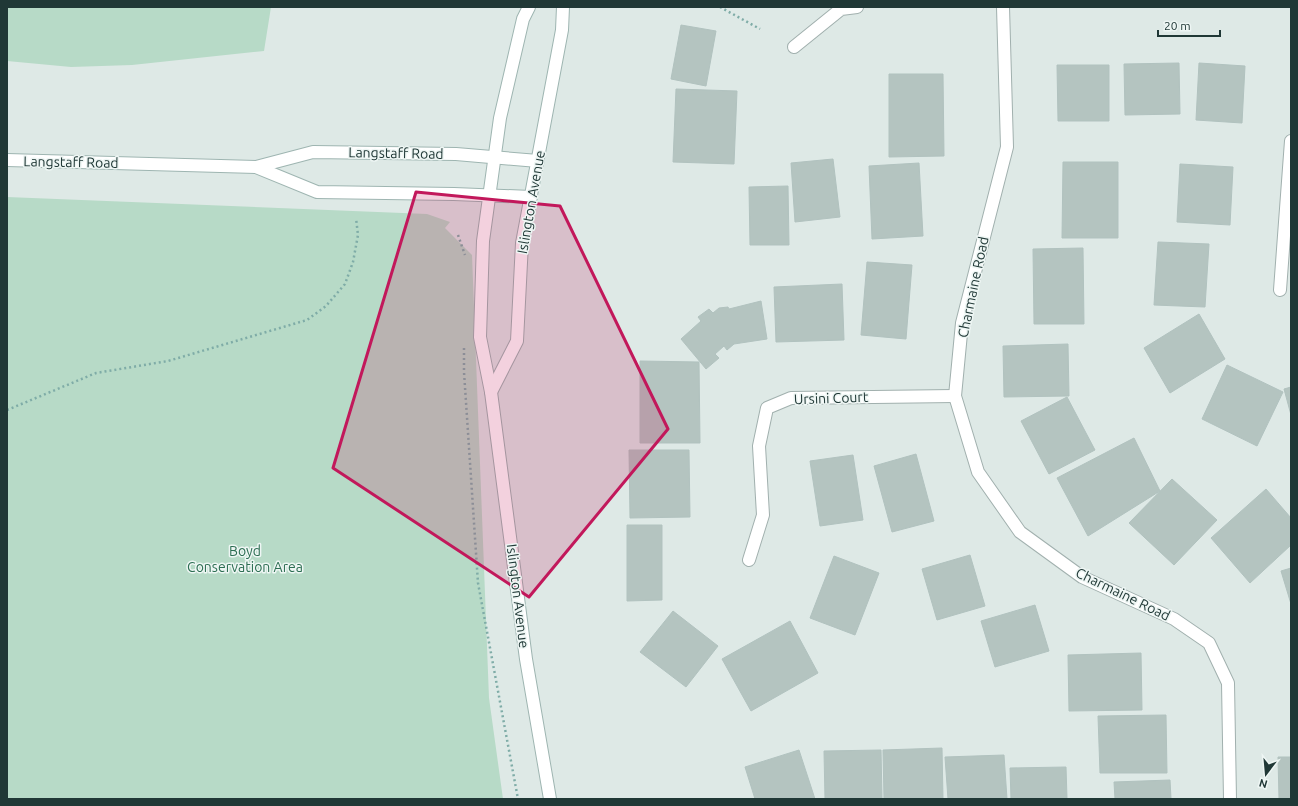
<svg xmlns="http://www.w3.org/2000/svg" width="1298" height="806" viewBox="0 0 1298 806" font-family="Ubuntu,sans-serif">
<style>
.green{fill:#b7dac7}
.building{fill:#b4c4c0;stroke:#b1c2bf}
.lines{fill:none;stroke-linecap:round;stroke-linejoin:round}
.street-casing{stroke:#a1b0ae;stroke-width:14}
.secondary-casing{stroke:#9eb5b1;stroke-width:14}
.path{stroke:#7faca7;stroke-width:2.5;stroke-dasharray:2 3;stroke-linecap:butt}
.street{stroke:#fff;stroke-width:12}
.secondary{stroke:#fff;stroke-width:12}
.marked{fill:#c2185b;fill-opacity:0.2;stroke:#c2185b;stroke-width:3;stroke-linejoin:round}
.labels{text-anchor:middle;stroke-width:3;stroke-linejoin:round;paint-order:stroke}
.street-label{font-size:14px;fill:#203836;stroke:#eef6f4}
.park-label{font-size:14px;fill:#2c6e52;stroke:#eef6f4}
</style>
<rect width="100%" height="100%" fill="#dee9e6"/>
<g class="green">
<polygon points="7,7 271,7 264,51 132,65 71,67 7,61"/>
<polygon points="7,197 427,214 450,222 445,228 472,255 489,698 503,799 7,799"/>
</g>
<g class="building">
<polygon points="681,25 716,31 706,86 671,79"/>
<polygon points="1179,63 1180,114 1125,115 1124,64"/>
<polygon points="1199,63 1245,66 1242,123 1196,120"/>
<polygon points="1057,65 1109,65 1109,121 1058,121"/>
<polygon points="889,74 943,74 944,156 889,157"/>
<polygon points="676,89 737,91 734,164 673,162"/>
<polygon points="833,159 840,217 795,222 791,163"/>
<polygon points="1063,162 1118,162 1118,238 1062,238"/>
<polygon points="919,163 923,236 872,239 869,166"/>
<polygon points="1180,164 1233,167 1230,225 1177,222"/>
<polygon points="788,186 789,245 750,245 749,187"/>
<polygon points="1158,242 1209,244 1205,307 1154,305"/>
<polygon points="1083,248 1084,324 1034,324 1033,249"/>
<polygon points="867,262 912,265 906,339 861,335"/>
<polygon points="842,284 844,340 776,342 774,287"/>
<polygon points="761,301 767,339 734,344 727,350 724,346 715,354 719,358 706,369 681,339 701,321 698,317 709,309 713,313 719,308 728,307 729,309"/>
<polygon points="1199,314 1225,359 1170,393 1144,348"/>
<polygon points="1068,344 1069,396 1004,397 1003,346"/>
<polygon points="640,361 699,362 700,443 640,443"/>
<polygon points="1227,365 1283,392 1257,446 1202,419"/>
<polygon points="1291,387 1291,415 1284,389"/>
<polygon points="1067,397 1095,450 1049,474 1021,421"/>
<polygon points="1134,438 1160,491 1088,536 1057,478"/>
<polygon points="629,450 689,450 690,517 630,518"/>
<polygon points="916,454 934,521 892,532 874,466"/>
<polygon points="853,455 863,520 820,526 810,461"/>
<polygon points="1172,479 1217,520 1174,565 1129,523"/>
<polygon points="1266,489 1291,518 1291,545 1250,583 1211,538"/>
<polygon points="627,525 662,525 662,600 627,601"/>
<polygon points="970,555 985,606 937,620 922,569"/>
<polygon points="834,556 879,573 855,635 810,618"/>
<polygon points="1291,568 1291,604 1281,571"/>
<polygon points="1035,605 1049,651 995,667 981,621"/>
<polygon points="673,611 718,646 686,687 640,652"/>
<polygon points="790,621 818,673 751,711 722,659"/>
<polygon points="1141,653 1142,710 1069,711 1068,655"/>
<polygon points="1166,715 1167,773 1100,773 1098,716"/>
<polygon points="942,748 943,799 884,799 883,750"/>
<polygon points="799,750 815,799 755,799 745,767"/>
<polygon points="881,750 882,799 825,799 824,751"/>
<polygon points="1004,755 1007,799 948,799 945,757"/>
<polygon points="1278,757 1291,757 1291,799 1279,799"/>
<polygon points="1066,767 1067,799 1011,799 1010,768"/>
<polygon points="1170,780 1171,799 1115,799 1114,782"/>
</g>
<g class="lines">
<g class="street-casing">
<g id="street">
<polyline points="1003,7 1007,147 962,323 955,396 978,472 1020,532 1082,577 1174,619 1209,643 1228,683 1230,799"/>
<polyline points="794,47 841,9 857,7"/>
<polyline points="1280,290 1291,141"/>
<polyline points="749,560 763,515 759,446 767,408 791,398 955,396"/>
</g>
</g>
<g class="secondary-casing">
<g id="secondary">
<polyline points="529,7 523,19 500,118 483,241 480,337 491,392 526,659 550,799"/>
<polyline points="7,160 256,167 313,152 456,154 538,161"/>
<polyline points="256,167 317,192 454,194 531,197"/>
<polyline points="491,392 517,341 522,243 562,30 563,7"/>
</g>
</g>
<g class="path">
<polyline points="720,7 760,29"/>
<polyline points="458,235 465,255"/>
<polyline points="464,348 464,372 478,583 518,799"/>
<polyline points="7,410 96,373 168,361 307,320 326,306 345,284 353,262 358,235 356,218"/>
</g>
<use href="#street" class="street"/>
<use href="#secondary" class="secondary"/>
</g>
<path class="marked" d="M416,192l144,14 108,223 -139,168 -196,-129z"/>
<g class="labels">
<g class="street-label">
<text transform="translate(396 153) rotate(1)" y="5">Langstaff Road</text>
<text transform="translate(71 162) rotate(1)" y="5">Langstaff Road</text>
<text transform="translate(531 202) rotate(-80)" y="5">Islington Avenue</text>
<text transform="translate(973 287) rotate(-78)" y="5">Charmaine Road</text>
<text transform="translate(831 398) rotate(-2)" y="5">Ursini Court</text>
<text transform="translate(1123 594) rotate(26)" y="5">Charmaine Road</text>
<text transform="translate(518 596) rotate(83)" y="5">Islington Avenue</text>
</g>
<g class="park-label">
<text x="245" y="556">Boyd<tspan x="245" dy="16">Conservation Area</tspan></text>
</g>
</g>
<rect width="1298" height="806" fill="none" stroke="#203836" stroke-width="16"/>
<g transform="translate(1266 774) rotate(196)" stroke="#eef6f4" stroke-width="3" paint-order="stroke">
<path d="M0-3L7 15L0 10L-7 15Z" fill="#203836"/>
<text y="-6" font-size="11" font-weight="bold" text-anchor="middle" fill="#203836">N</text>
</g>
<path d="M1158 30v6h62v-6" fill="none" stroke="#203836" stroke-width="2"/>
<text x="1164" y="30" font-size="12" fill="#203836" stroke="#eef6f4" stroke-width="3" paint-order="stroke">20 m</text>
</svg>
